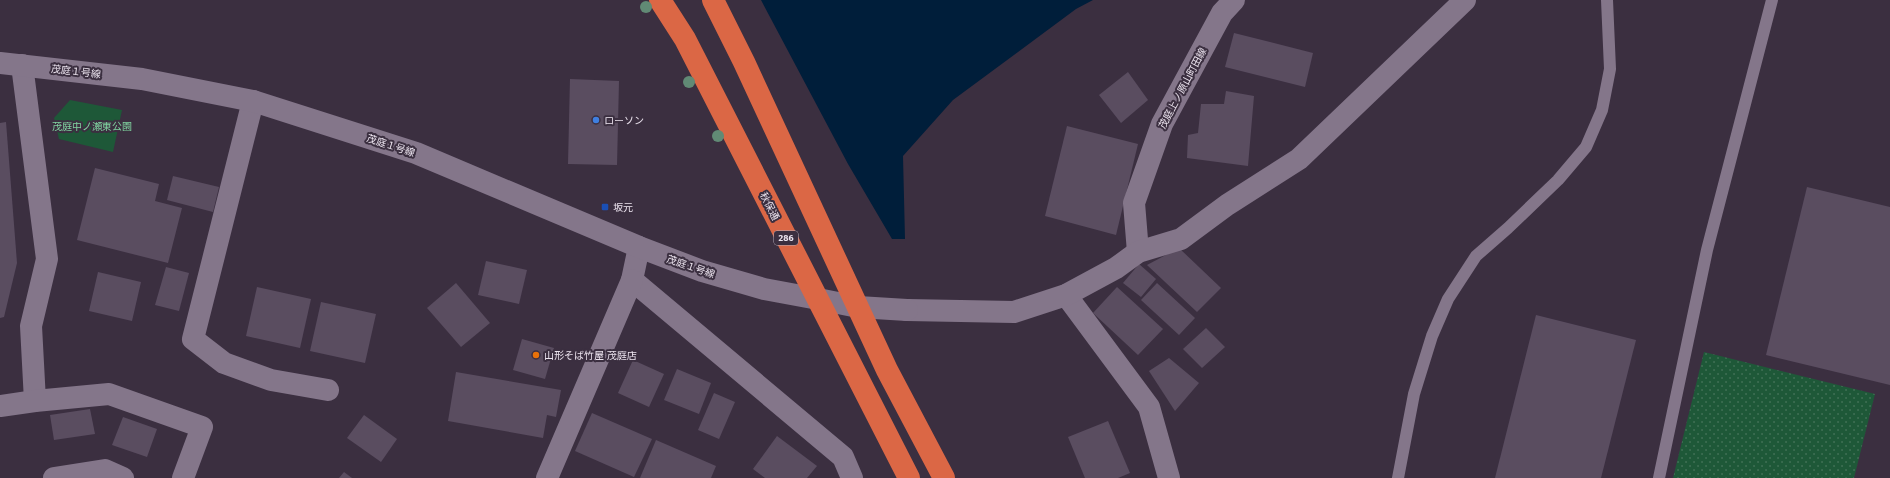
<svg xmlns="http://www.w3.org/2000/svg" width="1890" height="478" viewBox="0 0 1890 478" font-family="'Fira Sans','Noto Sans JP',sans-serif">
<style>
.green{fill:#1e5838}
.garden{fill:url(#garden-dots)}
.water{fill:#001e3a}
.building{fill:#5a4d60}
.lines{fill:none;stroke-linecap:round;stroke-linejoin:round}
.lane{stroke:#84768a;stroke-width:12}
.street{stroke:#84768a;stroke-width:22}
.secondary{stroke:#84768a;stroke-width:22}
.highway{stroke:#db6745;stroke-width:22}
.tree{fill:#618a75}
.shop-dot{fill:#3f7fe0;stroke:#3b2f40;stroke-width:1.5}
.transit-dot{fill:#1a4fb4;stroke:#3b2f40;stroke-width:1.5}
.food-dot{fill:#e8710a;stroke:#3b2f40;stroke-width:1.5}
.labels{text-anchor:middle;stroke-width:4;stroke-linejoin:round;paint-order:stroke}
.shield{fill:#3b2f40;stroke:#b7aeba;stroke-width:1}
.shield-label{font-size:9px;font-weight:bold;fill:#ece4ef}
.street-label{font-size:10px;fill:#ece4ef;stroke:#3b2f40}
.poi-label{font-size:10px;fill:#ece4ef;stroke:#3b2f40;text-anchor:start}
.park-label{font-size:10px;fill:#80d4a0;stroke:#3b2f40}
</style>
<defs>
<pattern id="garden-dots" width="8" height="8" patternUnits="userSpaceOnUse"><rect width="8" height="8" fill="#1e5838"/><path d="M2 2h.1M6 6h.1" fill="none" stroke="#3f7055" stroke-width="1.8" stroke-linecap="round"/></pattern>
</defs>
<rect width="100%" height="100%" fill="#3b2f40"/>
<polygon class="green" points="70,100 122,110 113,152 59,139 54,118"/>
<polygon class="garden" points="1704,352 1875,394 1854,478 1673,478"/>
<polygon class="water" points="761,0 1093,0 1076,9 953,100 903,156 905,239 892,239 848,164"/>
<g class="building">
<polygon points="1234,33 1313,53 1305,87 1225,67"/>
<polygon points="1128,72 1148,100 1121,123 1099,95"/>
<polygon points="570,79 619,81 617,165 568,164"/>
<polygon points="1226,91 1254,96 1248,166 1187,158 1188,135 1198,133 1201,104 1224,104"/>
<polygon points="6,122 17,263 4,317 0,318 0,123"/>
<polygon points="1067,126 1138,144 1116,235 1045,216"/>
<polygon points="95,168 159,184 155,201 182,208 168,263 77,240"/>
<polygon points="173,176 219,187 213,212 167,200"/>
<polygon points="1807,187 1890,207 1890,385 1766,355"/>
<polygon points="1179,248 1221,288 1197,312 1147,265"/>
<polygon points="486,261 527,270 519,304 478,295"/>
<polygon points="1139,264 1156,279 1141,297 1123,283"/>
<polygon points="166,267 189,273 179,311 155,305"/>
<polygon points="98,272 141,282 132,321 89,311"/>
<polygon points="456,283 490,323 461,347 427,308"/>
<polygon points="1157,283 1195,318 1179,335 1141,300"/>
<polygon points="257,287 311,299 300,348 246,336"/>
<polygon points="1117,287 1163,329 1138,355 1093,313"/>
<polygon points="321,302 376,314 365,363 310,351"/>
<polygon points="1536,315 1636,340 1601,478 1495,478"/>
<polygon points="1206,328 1225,347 1202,368 1183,349"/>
<polygon points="522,339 554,348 545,379 513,370"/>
<polygon points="1169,358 1199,383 1175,411 1149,371"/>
<polygon points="633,360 664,374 649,407 618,393"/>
<polygon points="677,369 711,383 699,414 664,400"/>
<polygon points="456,372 561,390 556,417 547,415 543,438 448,421"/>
<polygon points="714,393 735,402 719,439 698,430"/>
<polygon points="90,409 95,434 54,440 50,415"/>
<polygon points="592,413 652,439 634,477 575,451"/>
<polygon points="364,415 397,439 381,462 347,438"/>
<polygon points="123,417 157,429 147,457 112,445"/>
<polygon points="1108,421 1130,473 1118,478 1085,478 1068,437"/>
<polygon points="777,436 817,466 807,478 765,478 753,469"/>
<polygon points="656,440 716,466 711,478 640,478"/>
<polygon points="344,472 352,478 339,478"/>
</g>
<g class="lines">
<g class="lane">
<polyline points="1398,478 1414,394 1432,336 1448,299 1476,256 1508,228 1558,180 1586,147 1602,110 1610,69 1607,0"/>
<polyline points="1659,478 1707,250 1772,0"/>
</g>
<g class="street">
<polyline points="22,65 47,259 31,326 35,401"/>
<polyline points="253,101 193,339 224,363 271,380 328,390"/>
<polyline points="639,247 632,280 843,457 852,478"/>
<polyline points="1138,252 1134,203 1162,124 1222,13 1234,0"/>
<polyline points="1066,295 1149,407 1169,478"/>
<polyline points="907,310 1014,312 1066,295 1116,268 1138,252 1181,239 1227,205 1299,159 1465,0"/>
<polyline points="0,406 35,401 109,394 202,427 183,478"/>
<polyline points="54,478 105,470 123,478"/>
<polyline points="547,478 632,280"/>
</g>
<polyline class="secondary" points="0,63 142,79 253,101 416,153 639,247 702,271 764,289 818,299 858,307 907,310"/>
<g class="highway">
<polyline points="660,0 685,39 909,478"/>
<polyline points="713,0 744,62 887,370 944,478"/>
</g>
</g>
<g class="tree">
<circle cx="646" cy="7" r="6"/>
<circle cx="689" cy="82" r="6"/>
<circle cx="718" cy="136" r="6"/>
</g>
<circle class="shop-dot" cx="596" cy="120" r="4"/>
<rect class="transit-dot" x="601" y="203" width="8" height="8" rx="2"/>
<circle class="food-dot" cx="536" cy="355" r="4"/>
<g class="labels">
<rect class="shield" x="774" y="231" width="24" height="14" rx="3"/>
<g class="shield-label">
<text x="786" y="241">286</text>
</g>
<g class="street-label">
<text transform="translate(76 71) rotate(7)" y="4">茂庭１号線</text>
<text transform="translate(1182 88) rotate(-62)" y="4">茂庭上ノ原山町田線</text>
<text transform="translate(391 145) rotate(18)" y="4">茂庭１号線</text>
<text transform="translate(770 206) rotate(63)" y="4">秋保通</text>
<text transform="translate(691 266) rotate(19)" y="4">茂庭１号線</text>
</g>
<g class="poi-label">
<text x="604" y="124">ローソン</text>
<text x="613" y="211">坂元</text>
<text x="544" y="359">山形そば竹屋 茂庭店</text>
</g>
<g class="park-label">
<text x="92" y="130">茂庭中ノ瀬東公園</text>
</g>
</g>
</svg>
